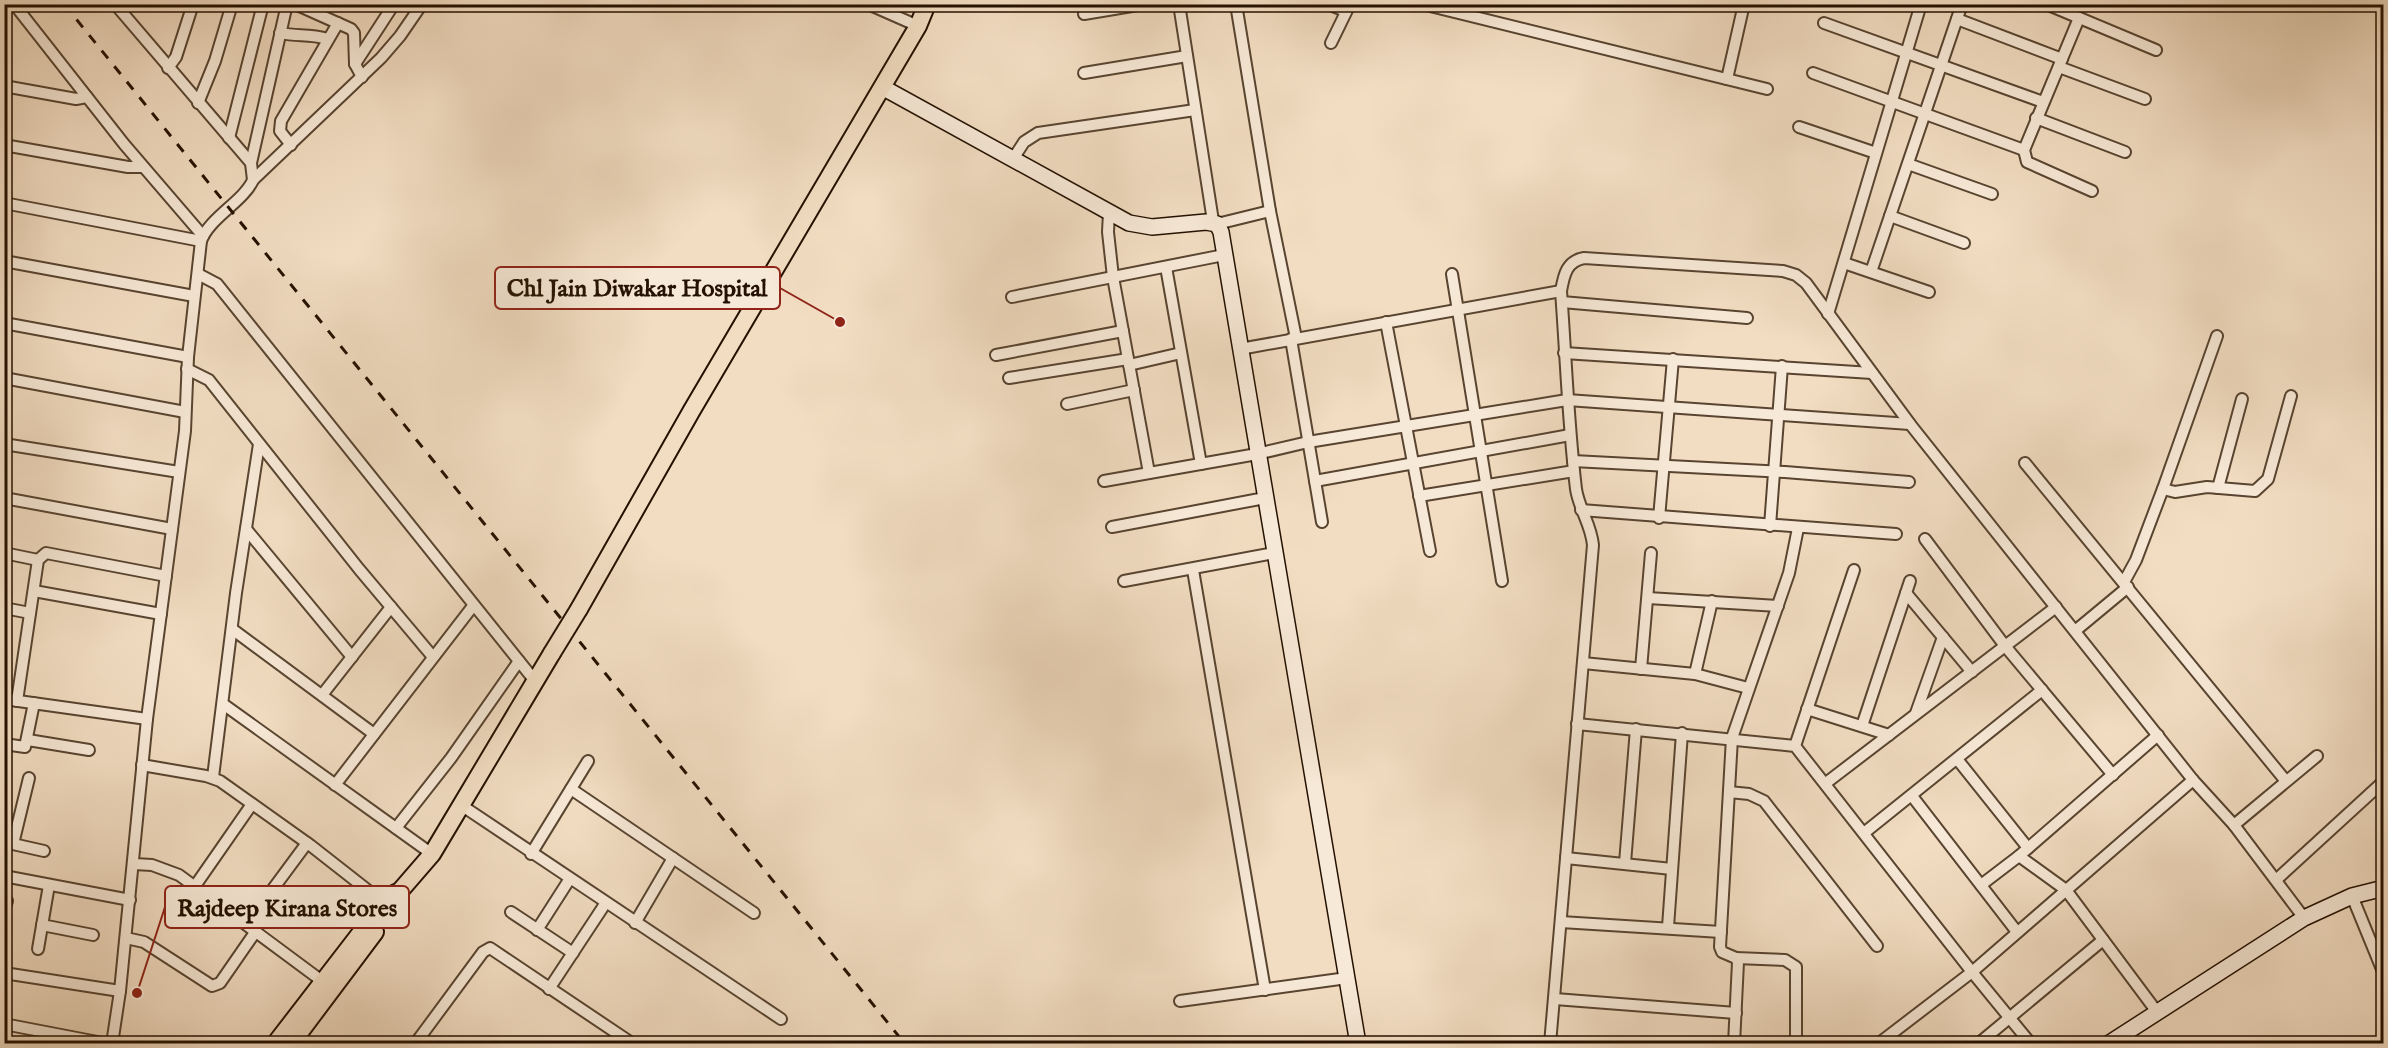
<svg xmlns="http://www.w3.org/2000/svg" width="2388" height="1048" viewBox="0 0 2388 1048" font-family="'IM FELL English',serif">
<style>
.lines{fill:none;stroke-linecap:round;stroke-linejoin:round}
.street-casing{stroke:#584430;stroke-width:14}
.secondary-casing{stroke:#241100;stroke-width:18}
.primary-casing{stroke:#241100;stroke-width:20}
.street{stroke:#f7e9d7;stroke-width:10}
.secondary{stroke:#f7e9d7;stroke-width:15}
.primary{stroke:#f2ddc2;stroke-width:16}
.rail{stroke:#241100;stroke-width:3;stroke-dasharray:10 10;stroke-linecap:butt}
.primary-bridge-casing{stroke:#241100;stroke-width:20;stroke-linecap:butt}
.primary-bridge{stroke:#f2ddc2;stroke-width:16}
.leader{fill:none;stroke:#8f2418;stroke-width:2}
.callout-dot{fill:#8f2418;stroke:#f7e9d7;stroke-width:2}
.callout{fill:#f7e9d7;stroke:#8f2418;stroke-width:2}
.callout-label{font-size:24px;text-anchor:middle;font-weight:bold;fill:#241100}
</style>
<rect width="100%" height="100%" fill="#f2ddc2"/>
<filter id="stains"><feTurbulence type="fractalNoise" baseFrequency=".00333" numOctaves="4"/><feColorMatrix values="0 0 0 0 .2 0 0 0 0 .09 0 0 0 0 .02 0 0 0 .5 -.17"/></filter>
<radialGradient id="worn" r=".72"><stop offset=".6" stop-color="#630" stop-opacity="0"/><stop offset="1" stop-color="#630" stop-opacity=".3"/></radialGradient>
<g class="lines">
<g class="street-casing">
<g id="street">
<polyline points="14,4 124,144 203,236"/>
<polyline points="115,4 251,163"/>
<polyline points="295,4 351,29 354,33 355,64 362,77"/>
<polyline points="868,4 918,26"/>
<polyline points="1179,4 1213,221"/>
<polyline points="1236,4 1270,211 1296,338"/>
<polyline points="1328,4 1345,11"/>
<polyline points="1422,4 1767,89"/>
<polyline points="2046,4 2156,50"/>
<polyline points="1084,14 1144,4"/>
<polyline points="2079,18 2024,150 2027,162 2092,191"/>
<polyline points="1957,19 2062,59"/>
<polyline points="1824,23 2043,102"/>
<path d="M280,33c19,4 28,0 48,6"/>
<polyline points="1331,43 1350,4"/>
<polyline points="355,64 394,4"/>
<polyline points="2059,67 2145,99"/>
<polyline points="168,68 176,57 193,4"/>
<polyline points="1084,73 1187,56"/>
<polyline points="1813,73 2024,150"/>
<polyline points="1727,79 1744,4"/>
<polyline points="4,86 76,99 87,97"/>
<polyline points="198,103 215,61 232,4"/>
<polyline points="2036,118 2125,152"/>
<polyline points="1799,127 1876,153"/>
<polyline points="229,138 263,4"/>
<polyline points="4,145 128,167 143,167"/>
<polyline points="291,145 280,131 281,121 338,23"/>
<polyline points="1013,159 1024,142 1038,133 1195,110"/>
<polyline points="1908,164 1992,194"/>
<polyline points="253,180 381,58 400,36 422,4"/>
<polyline points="4,203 201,241"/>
<polyline points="1109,212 1108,232 1113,277 1149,473"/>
<polyline points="1890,216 1964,243"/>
<polyline points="1217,224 1270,211"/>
<polyline points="4,261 194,296"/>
<polyline points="1844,263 1929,292"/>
<polyline points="1166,267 1201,464"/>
<polyline points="1871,272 1962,4"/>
<polyline points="198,274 217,284 535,681"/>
<polyline points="1452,274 1502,581"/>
<polyline points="1012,297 1224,255"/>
<polyline points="1562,302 1747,318"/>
<polyline points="1828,314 1921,4"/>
<polyline points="1386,322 1430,551"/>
<polyline points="4,323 188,357"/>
<polyline points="1291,339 1322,522"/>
<polyline points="1240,349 1561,291"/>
<polyline points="1564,353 1872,373"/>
<polyline points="996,355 1123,331"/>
<polyline points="1129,365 1181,353"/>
<polyline points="187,369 209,380 359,569 433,657"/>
<polyline points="4,378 185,412"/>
<polyline points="1009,378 1128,359"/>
<polyline points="1067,404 1134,390"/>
<polyline points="4,444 179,472"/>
<polyline points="1573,461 1785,472 1909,482"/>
<polyline points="2025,463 2285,780"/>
<polyline points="1104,481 1257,454 1308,442 1567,400 1910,424"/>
<polyline points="1315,481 1570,435"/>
<polyline points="2218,488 2242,399"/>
<polyline points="2163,489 2175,492 2207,487 2255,491 2268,479 2291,396"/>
<polyline points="1419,496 1574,471"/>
<polyline points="4,498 172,529"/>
<polyline points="1581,510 1896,534"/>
<polyline points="1659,518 1673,359"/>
<polyline points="1770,526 1782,366"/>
<polyline points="1112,527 1265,498"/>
<polyline points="246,529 352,657"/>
<polyline points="1925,539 2005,646 2113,775"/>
<polyline points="4,553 38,560"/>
<polyline points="1193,570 1265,990"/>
<polyline points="1124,581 1274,553"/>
<polyline points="2124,582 2136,560 2164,486 2217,336"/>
<polyline points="34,591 161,614"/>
<polyline points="1906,593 1972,672"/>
<polyline points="1648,598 1778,606"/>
<polyline points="4,608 30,613"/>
<polyline points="232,629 374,734"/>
<polyline points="2075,631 2128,587"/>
<polyline points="1583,663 1695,674 1748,688"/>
<polyline points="1641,669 1651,553"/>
<polyline points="1695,674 1712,601"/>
<polyline points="322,695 391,607"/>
<polyline points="4,699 147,719"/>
<polyline points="17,701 38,560 46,553 166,576"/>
<polyline points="223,704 432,854"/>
<polyline points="1807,709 1889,735"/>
<polyline points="1916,713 1943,637"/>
<polyline points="1577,724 1795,746 1972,972 2031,1044"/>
<polyline points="1862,726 1910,581"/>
<polyline points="28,740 89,750"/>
<polyline points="4,744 25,747 34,703"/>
<polyline points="1795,746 1854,570"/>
<polyline points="1957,759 2028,848"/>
<polyline points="142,765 206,776 220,781 310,845 384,903"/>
<polyline points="213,777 236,593 259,444"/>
<polyline points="1826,783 2056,607"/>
<polyline points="335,785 473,606"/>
<polyline points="571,789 754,913"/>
<polyline points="1729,792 1749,794 1764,801 1877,946"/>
<polyline points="1912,796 2017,932"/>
<polyline points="461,805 781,1019"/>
<polyline points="2234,825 2317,756"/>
<polyline points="396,828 451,758 519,661"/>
<polyline points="1864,833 2042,690"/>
<polyline points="4,842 44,851"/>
<polyline points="13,844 29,778"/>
<polyline points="531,854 588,761"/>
<polyline points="2019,856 2066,890 2157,1012"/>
<polyline points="1566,858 1672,869"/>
<polyline points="1625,863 1636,729"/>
<polyline points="134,864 152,865 179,875 322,981"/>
<polyline points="4,876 130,900"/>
<polyline points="2276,880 2384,781"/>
<polyline points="1981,885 2019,856 2158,735"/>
<polyline points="195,886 252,804"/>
<polyline points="2352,896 2384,974"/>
<polyline points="4,910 7,901"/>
<polyline points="511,912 573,953"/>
<polyline points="1561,922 1721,932"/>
<polyline points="635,923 673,858"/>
<polyline points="247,924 307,843"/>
<polyline points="42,925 93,935"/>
<polyline points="1668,927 1682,733"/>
<polyline points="537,930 569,880"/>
<polyline points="126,938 144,942 212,986 220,983 256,931"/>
<polyline points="38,949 49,885"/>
<polyline points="1736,958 1785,960 1796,967 1796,1044"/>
<polyline points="4,973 120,991"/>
<polyline points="549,989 605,904"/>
<polyline points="1555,999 1736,1013"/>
<polyline points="1180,1001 1347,978"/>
<polyline points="4,1024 108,1044"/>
<path d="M112,1044l8,-53 27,-272 38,-288 3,-74 13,-116c8,-23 43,-40 52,-61l-2,-17 36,-159"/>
<polyline points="415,1044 483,952 490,948 633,1044"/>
<path d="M1550,1044l43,-499c-2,-21 -14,-36 -17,-56 -8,-66 -10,-132 -15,-198 3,-17 6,-30 23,-33l199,13 13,4 10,8 104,141 283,356 41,45 70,93"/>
<polyline points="1734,1044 1738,962 1736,958 1722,952 1720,947 1732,738 1789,573 1798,528"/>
<polyline points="1878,1044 1972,972 2193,780"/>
<polyline points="1978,1044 2103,940"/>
</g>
</g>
<g class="secondary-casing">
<g id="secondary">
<polyline points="882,87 1129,223 1152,227 1206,222 1217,224 1221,232 1358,1044"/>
<polyline points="2108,1044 2304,918 2352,896 2384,888"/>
</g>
</g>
<g class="primary-casing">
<g id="primary">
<polyline points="579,609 692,410 918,26 927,4"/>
<polyline points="275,1044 389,896 400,891 432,854 552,653"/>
<polyline points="291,1044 375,932"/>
</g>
</g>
<use href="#street" class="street"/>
<use href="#secondary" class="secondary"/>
<use href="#primary" class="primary"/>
<polyline class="rail" points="64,4 905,1044"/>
<g class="primary-bridge-casing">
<polyline id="primary-bridge" points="552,653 579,609"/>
</g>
<use href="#primary-bridge" class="primary-bridge"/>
</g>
<path class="leader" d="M840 322L780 288M137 993L165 907"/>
<g class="callout-dot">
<circle cx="840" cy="322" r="6"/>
<circle cx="137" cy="993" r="6"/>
</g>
<g class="callout">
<rect x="495" y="267" width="285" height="42" rx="6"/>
<rect x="165" y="886" width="244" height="42" rx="6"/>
</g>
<g class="callout-label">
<text x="637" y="296">Chl Jain Diwakar Hospital</text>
<text x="287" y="916">Rajdeep Kirana Stores</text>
</g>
<rect width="2388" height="1048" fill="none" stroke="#f2ddc2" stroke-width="24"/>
<rect x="6" y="6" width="2376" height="1036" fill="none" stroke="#241100" stroke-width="3"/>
<rect x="12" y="12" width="2364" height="1024" fill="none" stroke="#241100" stroke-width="1.5"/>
<rect width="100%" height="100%" filter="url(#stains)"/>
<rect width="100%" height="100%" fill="url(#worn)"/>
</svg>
